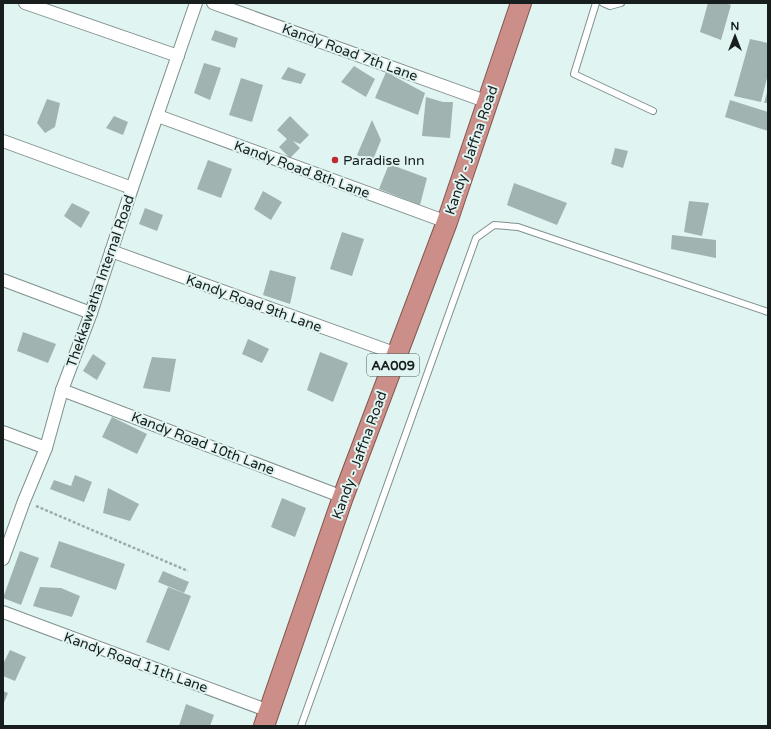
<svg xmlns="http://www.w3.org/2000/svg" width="771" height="729" viewBox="0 0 771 729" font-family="'Varela Round',sans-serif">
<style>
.building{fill:#a1b3b1}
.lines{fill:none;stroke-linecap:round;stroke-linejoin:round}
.service-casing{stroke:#7f908e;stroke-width:8}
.minor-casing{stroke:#7f908e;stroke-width:14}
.trunk-casing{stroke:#84554f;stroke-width:22}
.path{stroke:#9dacaa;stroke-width:2.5;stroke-dasharray:3 2;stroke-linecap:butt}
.service{stroke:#fff;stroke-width:6}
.minor{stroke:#fff;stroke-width:12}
.trunk{stroke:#cb8e88;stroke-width:20}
.poi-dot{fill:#ba2b2b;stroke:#e0f4f1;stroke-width:1.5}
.labels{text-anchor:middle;stroke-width:4;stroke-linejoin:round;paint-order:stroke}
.shield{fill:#e0f4f1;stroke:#535e5d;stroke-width:1}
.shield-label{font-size:13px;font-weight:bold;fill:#171e1d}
.street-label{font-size:14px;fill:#171e1d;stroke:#e0f4f1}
.poi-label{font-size:14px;fill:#171e1d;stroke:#e0f4f1;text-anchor:start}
</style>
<rect width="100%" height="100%" fill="#e0f4f1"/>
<g class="building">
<polygon points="708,3 725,3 731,5 721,40 700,32"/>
<polygon points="215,30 238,38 235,48 211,40"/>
<polygon points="750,39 768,43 768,74 761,102 734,96"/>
<polygon points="204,63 221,68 210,100 194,93"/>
<polygon points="354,66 375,79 366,97 341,82"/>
<polygon points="288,67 306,74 301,84 281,79"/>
<polygon points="386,72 425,93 418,115 375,98"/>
<polygon points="241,78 263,85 252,122 229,115"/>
<polygon points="768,89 768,103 764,103"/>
<polygon points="426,97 443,102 453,102 450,138 422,136"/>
<polygon points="47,99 60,103 55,127 45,133 37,123"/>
<polygon points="730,100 768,112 768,131 725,117"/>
<polygon points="114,116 128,122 123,135 106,128"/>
<polygon points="290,116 309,135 300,144 293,141 300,148 290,158 279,147 287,139 277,130"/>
<polygon points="372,120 381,140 372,162 357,155"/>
<polygon points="615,148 628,151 623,168 611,164"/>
<polygon points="208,160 232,169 221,198 197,189"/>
<polygon points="389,164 427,178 420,205 379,189"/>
<polygon points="514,183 567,203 557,225 507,205"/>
<polygon points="263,191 282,202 271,220 254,209"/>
<polygon points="689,201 709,203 702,236 684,232"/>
<polygon points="72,203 90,212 81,228 64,216"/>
<polygon points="145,208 163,215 157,231 139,224"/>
<polygon points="342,232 364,239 352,276 330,269"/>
<polygon points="672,235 716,240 716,258 671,249"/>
<polygon points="270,270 296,277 290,304 263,295"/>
<polygon points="23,332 56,344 48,363 17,351"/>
<polygon points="248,339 269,349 262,363 242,354"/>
<polygon points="320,352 348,363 333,402 307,390"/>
<polygon points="93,354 106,363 97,380 83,371"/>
<polygon points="152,357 176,359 170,392 143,388"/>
<polygon points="112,417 147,434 137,454 102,437"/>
<polygon points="75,475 92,482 84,502 50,489 54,480 71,486"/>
<polygon points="108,488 139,504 130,521 103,513"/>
<polygon points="282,498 306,508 295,537 271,527"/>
<polygon points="59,541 125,564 116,590 50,567"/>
<polygon points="20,551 39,558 21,605 3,598"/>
<polygon points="163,571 189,582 184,593 158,582"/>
<polygon points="40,587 61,588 80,596 72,617 33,606"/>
<polygon points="168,587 191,596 169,651 146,642"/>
<polygon points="10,650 26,657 15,681 3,676 3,664"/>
<polygon points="3,691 8,693 3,705"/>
<polygon points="186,704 214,715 210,726 179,726"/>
</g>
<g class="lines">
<g class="service-casing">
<g id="service">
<polyline points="596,3 574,74 653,111"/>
<polyline points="603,3 610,6 621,3"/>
<polyline points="301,726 476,238 494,225 518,227 768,312"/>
</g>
</g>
<g class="minor-casing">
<g id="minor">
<polyline points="25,3 178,56"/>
<polyline points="213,3 488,102"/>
<polyline points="158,116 447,222"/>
<polyline points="3,141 132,188"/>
<polyline points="111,251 397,354"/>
<polyline points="3,280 91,313"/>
<polyline points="62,390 343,497"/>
<polyline points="3,432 46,448"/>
<polyline points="3,559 24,501 46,448 62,390 91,313 132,188 196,3"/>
<polyline points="3,612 269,711"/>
</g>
</g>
<g class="trunk-casing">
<polyline id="trunk" points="264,726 343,497 447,222 521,3"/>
</g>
<polyline class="path" points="36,506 188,571"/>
<use href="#service" class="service"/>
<use href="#minor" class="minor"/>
<use href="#trunk" class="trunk"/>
</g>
<circle class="poi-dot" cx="335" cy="160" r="4"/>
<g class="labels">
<rect class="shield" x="367" y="354" width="52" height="22" rx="3"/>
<g class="shield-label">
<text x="393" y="370">AA009</text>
</g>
<g class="street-label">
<text transform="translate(350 52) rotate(20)" y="5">Kandy Road 7th Lane</text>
<text transform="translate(471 150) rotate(-71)" y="5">Kandy - Jaffna Road</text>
<text transform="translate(302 169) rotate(20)" y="5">Kandy Road 8th Lane</text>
<text transform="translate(100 281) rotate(-71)" y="5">Thekkawatha Internal Road</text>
<text transform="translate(254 303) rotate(20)" y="5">Kandy Road 9th Lane</text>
<text transform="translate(203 443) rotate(21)" y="5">Kandy Road 10th Lane</text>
<text transform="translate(359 455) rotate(-70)" y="5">Kandy - Jaffna Road</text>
<text transform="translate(136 662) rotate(20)" y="5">Kandy Road 11th Lane</text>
</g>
<g class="poi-label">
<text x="343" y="165">Paradise Inn</text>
</g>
</g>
<rect width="771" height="729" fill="none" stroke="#171e1d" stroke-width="8"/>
<g transform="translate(735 36)" stroke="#e0f4f1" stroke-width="3" paint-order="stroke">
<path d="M0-3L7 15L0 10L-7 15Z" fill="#171e1d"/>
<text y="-6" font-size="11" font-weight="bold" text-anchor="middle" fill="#171e1d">N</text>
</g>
</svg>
